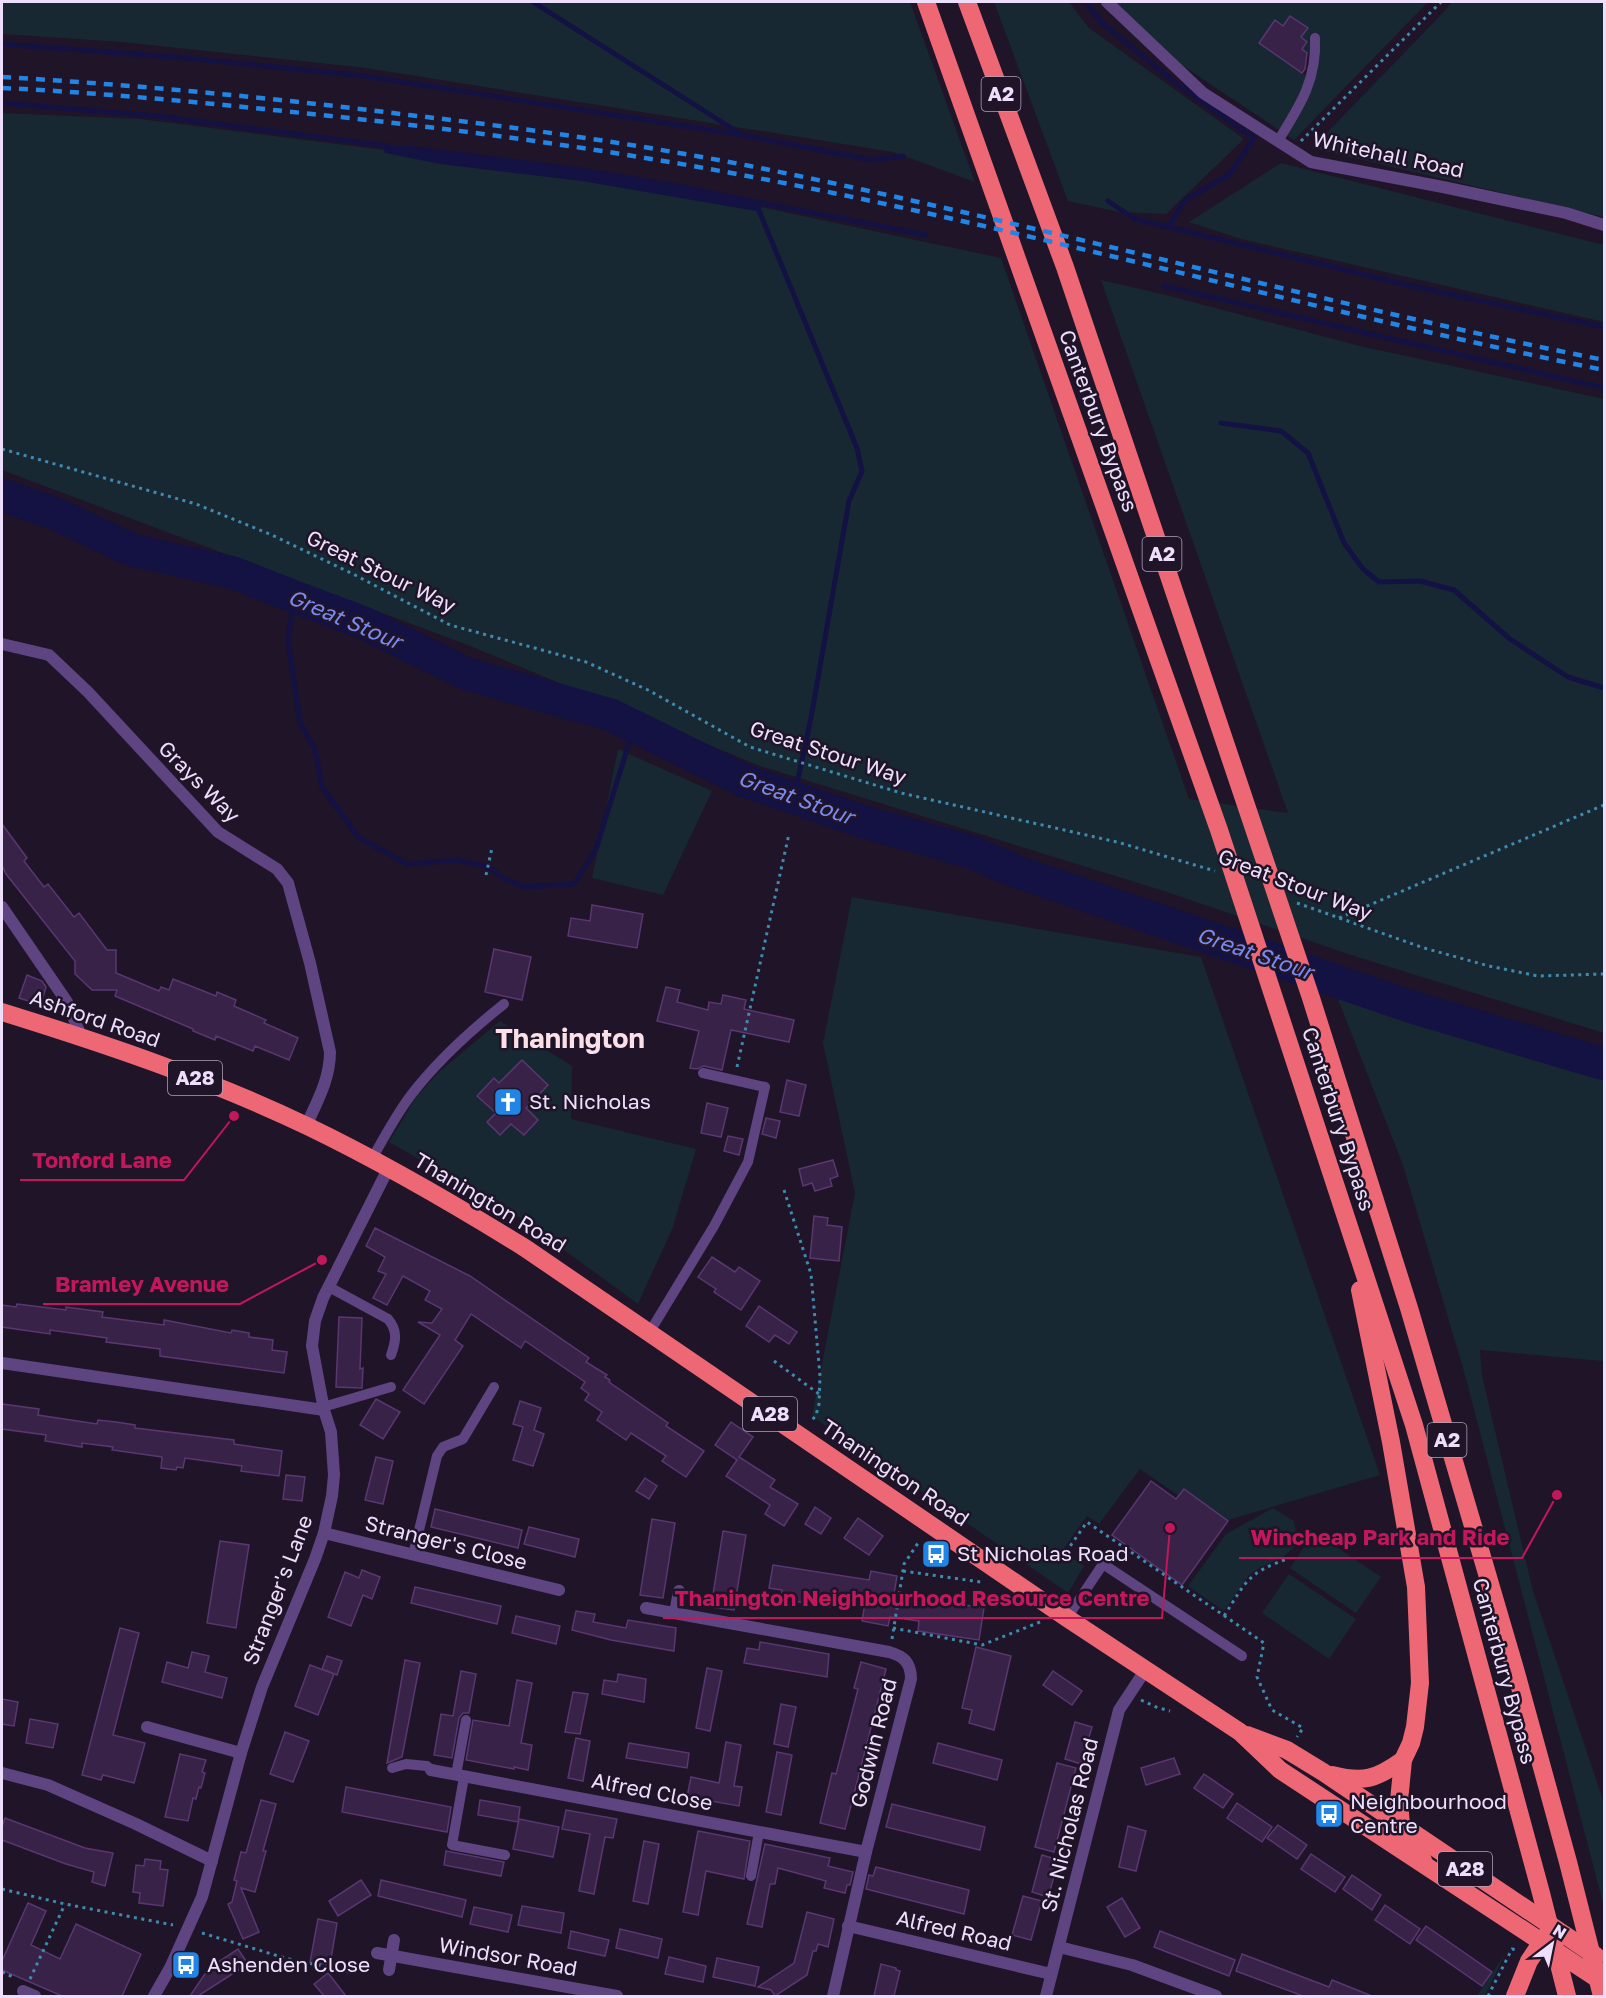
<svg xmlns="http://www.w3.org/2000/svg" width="1606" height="1998" viewBox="0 0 1606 1998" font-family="'Golos Text',sans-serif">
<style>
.green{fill:#172832;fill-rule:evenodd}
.water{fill:#131243}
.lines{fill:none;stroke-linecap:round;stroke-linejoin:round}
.stream{stroke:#131243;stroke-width:5}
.river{stroke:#131243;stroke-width:33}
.building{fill:#382247;stroke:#593770;stroke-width:1.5}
.path{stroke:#3f8aaf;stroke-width:3;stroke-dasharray:3 4.5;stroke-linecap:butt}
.lane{stroke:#5f4482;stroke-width:10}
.street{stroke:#5f4482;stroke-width:12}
.highway{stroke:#ed6874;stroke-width:18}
.rail{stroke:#2185e5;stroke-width:4.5;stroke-dasharray:9 8;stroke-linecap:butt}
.labels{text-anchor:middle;stroke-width:5;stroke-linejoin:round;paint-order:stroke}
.shield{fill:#1f1428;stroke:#afa2bc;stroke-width:1.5}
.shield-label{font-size:20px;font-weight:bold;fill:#eddffb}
.street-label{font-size:21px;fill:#eddffb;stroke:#1f1428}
.poi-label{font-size:21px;fill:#eddffb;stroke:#1f1428;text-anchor:start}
.water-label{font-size:22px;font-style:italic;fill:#798aef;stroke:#1f1428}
.district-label{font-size:27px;font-weight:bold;fill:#fbe1e7;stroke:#1f1428}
.leader{fill:none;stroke:#c2185b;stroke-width:2}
.callout-dot{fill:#c2185b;stroke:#1f1428;stroke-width:2}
.callout-label{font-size:22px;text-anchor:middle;font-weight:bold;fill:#c2185b;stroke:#1f1428;stroke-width:5;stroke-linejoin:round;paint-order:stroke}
</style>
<rect width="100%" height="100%" fill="#1f1428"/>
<g class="green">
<polygon points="2,2 910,2 975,182 893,152 366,68 122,42 2,34"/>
<polygon points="994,2 1069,2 1089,28 1244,139 1166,214 1119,212 1068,201"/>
<path d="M1115,2h313l-134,138 -117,-78zM1291,16l16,12 -6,9 7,5 -6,7 11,8 -1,9 -7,9 -46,-32 16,-23 8,6z"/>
<polygon points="1452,2 1598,2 1604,5 1604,217 1312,148 1440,16"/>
<polygon points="2,113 140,119 487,163 761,207 1001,258 1189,799 1288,813 1101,280 1162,294 1360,346 1604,399 1604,1033 1354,956 1164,891 760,766 465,644 2,470"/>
<polygon points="1281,163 1604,245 1604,322 1241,239 1189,222"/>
<polygon points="618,749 712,791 663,895 592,878"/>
<polygon points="852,897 1201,957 1380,1475 1218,1523 1140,1469 1099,1524 1087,1516 1062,1551 1084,1566 1068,1593 812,1416 855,1193 823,1043"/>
<polygon points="1336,994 1604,1078 1604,1343 1603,1361 1480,1350 1482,1376 1533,1591 1604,1803 1604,1907 1465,1375 1403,1165"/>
<polygon points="500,1021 572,1066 571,1119 696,1149 673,1227 638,1304 509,1210 389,1142 416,1097 440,1071"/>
<polygon points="1273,1508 1294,1521 1298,1544 1283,1557 1261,1567 1249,1575 1224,1611 1188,1586 1226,1534"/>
<polygon points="1314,1532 1381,1577 1356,1613 1290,1568"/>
<polygon points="1289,1574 1356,1619 1329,1659 1262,1613"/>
<polygon points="1506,1952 1485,1996 1477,1996"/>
</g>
<polygon class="water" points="383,146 411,146 584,168 680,184 763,201 756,211 582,181 440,164 385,153"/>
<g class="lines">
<g class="stream">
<polyline points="533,2 739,133"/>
<polyline points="1086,2 1100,21 1173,81 1254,138 1230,174 1185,200 1168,227 1411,286 1604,327"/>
<polyline points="2,44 186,58 364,76 742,135 871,160 903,156"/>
<polyline points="2,103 156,116 387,146"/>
<polyline points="1108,201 1135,219 1168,227"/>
<polyline points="1164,286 1604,388"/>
<polyline points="1221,423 1281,431 1308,453 1344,543 1363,569 1379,582 1420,581 1454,590 1510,639 1568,677 1604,688"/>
<polyline points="295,597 288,639 300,723 315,749 322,787 358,837 407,864 458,860 488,867 505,879 525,887 574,884 596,849 634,727"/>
<polyline points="794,798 811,718 849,501 862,471 857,448 758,208 762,203 926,235"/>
</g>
<polyline class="river" points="2,495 56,514 132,550 234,573 295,597 364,623 467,674 611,715 745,781 864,822 971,852 1015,871 1415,1008 1604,1064"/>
</g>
<g class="building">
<polygon points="1290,16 1308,28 1301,37 1307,42 1302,49 1307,53 1305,69 1302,73 1259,43 1275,20 1283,26"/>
<polygon points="2,824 27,858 24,861 44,887 48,884 74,917 79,913 107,950 116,950 116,973 159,991 161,987 169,990 173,979 216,996 217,992 236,1000 234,1006 266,1020 264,1023 298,1038 289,1060 255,1046 253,1051 216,1036 215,1040 193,1031 193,1029 115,996 117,990 92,990 75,974 75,961 6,874 2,865"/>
<polygon points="592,905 643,914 637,948 568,936 571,918 590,921"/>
<polygon points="494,949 531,957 522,1000 485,992"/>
<polygon points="27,975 42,981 46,987 41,1005 19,998"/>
<polygon points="666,987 680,990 677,1002 708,1010 709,1002 721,1004 723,995 746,1000 744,1009 794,1020 789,1042 731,1030 722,1070 704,1066 697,1069 690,1068 699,1031 657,1021"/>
<polygon points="522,1060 548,1085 526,1108 538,1120 524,1135 511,1124 500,1135 487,1122 496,1113 477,1096 494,1078 499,1083"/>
<polygon points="787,1080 806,1085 799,1116 780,1112"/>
<polygon points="707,1103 728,1108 721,1137 701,1133"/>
<polygon points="766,1118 780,1121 776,1138 762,1134"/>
<polygon points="728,1136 743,1139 739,1155 724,1151"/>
<polygon points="833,1160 838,1176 830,1179 832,1186 815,1191 812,1183 803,1186 799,1169"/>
<polygon points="814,1216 828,1218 827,1225 842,1227 839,1261 810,1258"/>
<polygon points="375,1228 470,1276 589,1358 586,1362 607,1375 605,1377 610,1380 609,1382 668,1423 666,1426 704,1451 686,1477 662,1461 666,1456 631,1433 626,1440 597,1420 602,1412 585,1400 589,1394 581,1388 585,1382 531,1345 525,1341 521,1348 471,1314 455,1340 463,1346 424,1404 403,1390 440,1335 418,1322 432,1323 442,1309 425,1300 430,1291 403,1276 387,1305 373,1298 386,1274 378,1271 385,1257 366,1246"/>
<polygon points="712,1257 735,1272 739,1267 760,1281 741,1310 714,1292 716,1289 698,1277"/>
<polygon points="17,1304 66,1310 66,1307 103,1312 102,1317 164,1325 164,1320 231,1333 232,1330 249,1333 249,1337 273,1340 272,1350 287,1352 284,1373 160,1356 160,1349 106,1342 107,1338 50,1330 50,1334 2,1327 2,1305 16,1307"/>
<polygon points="759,1306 797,1332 789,1344 775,1335 769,1342 746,1326"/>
<polygon points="339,1317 362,1318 360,1369 363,1368 362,1388 336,1387"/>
<polygon points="376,1399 400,1412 383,1439 360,1425"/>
<polygon points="520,1401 541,1408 534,1430 544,1434 533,1466 513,1460 523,1427 513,1424"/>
<polygon points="2,1404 39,1409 38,1415 97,1424 98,1420 116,1422 135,1425 135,1428 234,1440 234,1444 282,1451 279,1476 241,1471 242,1466 185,1458 183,1468 177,1467 176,1470 161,1468 162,1457 112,1450 113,1447 82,1443 82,1447 45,1441 46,1435 2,1429"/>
<polygon points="731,1422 753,1437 739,1457 775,1480 770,1487 798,1504 784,1526 765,1514 770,1505 726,1476 737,1460 715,1445"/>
<polygon points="376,1457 393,1461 383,1504 365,1500"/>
<polygon points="286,1475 305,1477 302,1501 283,1499"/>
<polygon points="645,1478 657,1486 649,1499 636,1491"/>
<polygon points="1151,1481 1176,1499 1184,1489 1228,1521 1182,1585 1112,1535"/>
<polygon points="815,1507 831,1518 821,1534 805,1524"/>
<polygon points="435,1509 522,1530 518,1548 431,1527"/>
<polygon points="858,1518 883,1536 869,1555 844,1538"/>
<polygon points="652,1519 675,1523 663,1598 640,1595"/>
<polygon points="529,1527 579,1539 575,1557 524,1544"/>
<polygon points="723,1531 746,1535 734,1610 711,1607"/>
<polygon points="220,1541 249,1545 236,1628 207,1623"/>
<polygon points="773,1565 869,1580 871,1571 897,1576 894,1594 984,1608 979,1640 918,1631 919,1621 890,1617 888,1626 862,1621 865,1603 831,1598 830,1607 781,1599 782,1590 769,1588"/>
<polygon points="362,1570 380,1577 372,1599 363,1595 351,1626 328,1617 345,1572 359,1578"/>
<polygon points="415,1587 501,1606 497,1624 411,1603"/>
<polygon points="576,1611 595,1614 593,1622 626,1628 628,1620 676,1628 674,1651 611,1640 572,1630"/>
<polygon points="516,1616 560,1626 556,1644 512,1633"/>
<polygon points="120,1628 139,1633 113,1735 145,1743 134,1783 103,1775 101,1780 82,1775"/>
<polygon points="760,1642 829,1654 827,1677 744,1663 747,1648 759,1650"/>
<polygon points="976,1647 1011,1656 994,1730 969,1723 972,1710 962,1708"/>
<polygon points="192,1652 209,1656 205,1672 227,1678 222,1698 162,1682 167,1662 188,1668"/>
<polygon points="327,1656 342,1661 337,1675 322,1669"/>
<polygon points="405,1660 420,1663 402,1757 387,1763"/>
<polygon points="861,1662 886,1669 845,1829 820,1823 832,1773 836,1774 858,1689 854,1688"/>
<polygon points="310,1665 334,1674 318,1715 295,1706"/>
<polygon points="707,1668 722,1671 710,1731 696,1728"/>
<polygon points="461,1671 476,1674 469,1713 463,1713 459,1718 452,1758 434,1755 441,1714 453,1716"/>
<polygon points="1053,1671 1082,1691 1072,1705 1043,1685"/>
<polygon points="618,1674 646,1679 644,1702 602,1694 604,1680 617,1682"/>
<polygon points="517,1680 532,1683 521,1743 532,1745 528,1770 514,1767 514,1769 466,1760 473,1720 509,1726"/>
<polygon points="573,1692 588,1694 580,1734 565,1732"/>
<polygon points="2,1699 18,1702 14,1726 2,1724"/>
<polygon points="781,1704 796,1707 788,1747 774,1744"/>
<polygon points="30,1719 58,1724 53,1748 26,1743"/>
<polygon points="1075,1722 1092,1727 1081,1764 1065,1759"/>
<polygon points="285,1732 309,1741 293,1782 270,1774"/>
<polygon points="576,1738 590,1741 583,1781 568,1778"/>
<polygon points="726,1742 741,1745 734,1786 742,1787 739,1806 687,1797 691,1777 719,1783"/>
<polygon points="629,1743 689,1753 687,1768 626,1758"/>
<polygon points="938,1743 1002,1760 997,1780 933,1763"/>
<polygon points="777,1752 792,1755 781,1815 766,1812"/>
<polygon points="180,1754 206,1760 202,1772 205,1773 201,1788 199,1787 196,1799 193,1798 188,1821 165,1817"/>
<polygon points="1174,1758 1180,1774 1146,1785 1141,1768"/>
<polygon points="1057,1763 1076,1768 1054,1852 1035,1847"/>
<polygon points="1204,1774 1233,1794 1223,1808 1194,1788"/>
<polygon points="346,1787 451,1807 447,1832 342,1812"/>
<polygon points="261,1800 276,1804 263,1851 266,1851 255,1892 241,1888 259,1932 243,1939 228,1904 232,1902 237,1881 234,1880 241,1852 246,1853"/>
<polygon points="480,1800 520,1807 518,1822 478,1815"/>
<polygon points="1237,1803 1272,1827 1262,1842 1227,1818"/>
<polygon points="892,1804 985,1827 980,1850 886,1827"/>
<polygon points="566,1810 617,1819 613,1838 605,1837 594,1894 579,1891 590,1834 562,1829"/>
<polygon points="5,1818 85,1848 113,1853 105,1886 92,1882 94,1872 66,1864 2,1840 2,1827"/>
<polygon points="519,1819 559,1827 553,1857 513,1849"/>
<polygon points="1278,1825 1307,1845 1297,1859 1267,1838"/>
<polygon points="1128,1826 1146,1831 1136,1871 1119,1867"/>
<polygon points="698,1831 750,1841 744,1879 706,1871 698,1915 683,1912"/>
<polygon points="644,1841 659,1844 648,1904 633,1901"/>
<polygon points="765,1844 830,1858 828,1866 853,1872 850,1885 847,1885 845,1893 824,1888 826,1881 778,1868 775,1884 770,1884 762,1927 747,1924"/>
<polygon points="446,1851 504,1862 501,1876 444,1865"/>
<polygon points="1311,1854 1345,1877 1335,1892 1301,1869"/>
<polygon points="1042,1855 1059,1860 1048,1897 1032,1892"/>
<polygon points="145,1859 161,1861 160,1869 168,1870 163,1906 139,1903 140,1893 133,1892 136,1865 144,1866"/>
<polygon points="876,1867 969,1890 964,1914 866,1889 869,1875 873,1876"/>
<polygon points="1352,1875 1381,1895 1372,1910 1343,1889"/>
<polygon points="361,1880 371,1895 338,1916 329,1901"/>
<polygon points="381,1880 466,1900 462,1917 378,1896"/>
<polygon points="1023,1896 1042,1901 1031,1940 1012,1935"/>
<polygon points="1122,1898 1140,1928 1125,1937 1107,1907"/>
<polygon points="28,1903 46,1911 31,1945 60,1959 76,1924 141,1954 122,1996 62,1996 2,1970 2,1961"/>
<polygon points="1385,1905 1420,1929 1410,1944 1375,1920"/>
<polygon points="522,1906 564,1913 561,1933 518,1925"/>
<polygon points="474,1907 512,1915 508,1932 470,1924"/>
<polygon points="807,1912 834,1919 828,1947 818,1944 816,1951 813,1951 807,1975 775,1996 771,1990 758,1987 794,1963"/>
<polygon points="318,1919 337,1923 330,1965 310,1962"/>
<polygon points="1426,1926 1492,1972 1482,1986 1416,1940"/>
<polygon points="620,1929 662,1939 658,1958 616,1948"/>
<polygon points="571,1931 609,1940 605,1956 568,1948"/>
<polygon points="1160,1931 1235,1960 1229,1976 1154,1947"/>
<polygon points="238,1949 248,1964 198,1996 190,1996 209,1968"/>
<polygon points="1242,1954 1329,1987 1332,1980 1372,1996 1303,1996 1236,1971"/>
<polygon points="669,1957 706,1966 703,1982 665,1974"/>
<polygon points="717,1958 759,1967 755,1986 713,1977"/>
<polygon points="881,1964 896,1968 896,1970 900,1971 894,1996 874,1996"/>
<polygon points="328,1973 346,1996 324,1996 314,1984"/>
</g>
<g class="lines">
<g class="path">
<polyline points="1301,141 1441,2"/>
<polyline points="2,449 196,504 272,535 353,574 450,625 586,662 648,690 750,747 901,793 1117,842 1215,871"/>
<polyline points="486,875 492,848"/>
<polyline points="1297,903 1424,948 1489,966 1538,976 1604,974"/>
<polyline points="1339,918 1604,805"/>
<polyline points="737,1067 789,834"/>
<polyline points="784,1190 811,1274 820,1376 819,1404 816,1415 811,1422"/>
<polyline points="774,1361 819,1394"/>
<polyline points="1066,1552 1087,1522 1264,1643 1257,1677 1272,1710 1303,1728 1297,1737"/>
<polyline points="903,1571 981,1582"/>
<path d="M1224,1616c22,-34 23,-43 63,-57"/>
<polyline points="893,1628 982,1645 1040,1622"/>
<polyline points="892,1639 904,1564 920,1540"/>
<polyline points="1141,1700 1156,1707 1170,1711"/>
<polyline points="2,1889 65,1904 173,1925"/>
<polyline points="202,1933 285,1958 354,1973 367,1963"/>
<polyline points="2,1972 15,1978"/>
<polyline points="30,1979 65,1904"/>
<polyline points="1488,1996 1512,1949 1517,1950"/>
</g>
<g class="lane">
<path d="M1278,141c21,-34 39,-60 37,-103"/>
<path d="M372,1159c12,-22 24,-44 39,-64 27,-35 59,-64 93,-91"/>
<path d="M329,1287l59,32c10,12 8,22 3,36"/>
<polyline points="649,1333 714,1226 748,1162 765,1087 703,1073"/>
<polyline points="323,1407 391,1387"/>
<polyline points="413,1555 437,1456 443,1447 463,1439 494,1387"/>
<polyline points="1067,1618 1103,1564 1242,1656"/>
<polyline points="392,1768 406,1764 427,1766 431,1770"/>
<polyline points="456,1775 466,1720"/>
<polyline points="464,1777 452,1845 505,1855"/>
<polyline points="751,1876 759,1832"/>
</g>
<g class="street">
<polyline points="1107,2 1203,93 1311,162 1443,187 1566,213 1604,225"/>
<path d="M2,644l47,11 39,37 130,140 59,37 11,14 22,80 20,89c0,27 -13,50 -24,74"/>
<polyline points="2,907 67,1002 81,1036"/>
<polyline points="2,1363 324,1410"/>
<polyline points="324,1533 559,1590"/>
<path d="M646,1608l243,44c15,4 22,11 22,27l-45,173 -33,144"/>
<polyline points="675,1613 679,1591"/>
<polyline points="147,1727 241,1753"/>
<polyline points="431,1770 866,1852"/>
<polyline points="2,1773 48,1785 136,1824 212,1861"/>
<polyline points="848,1926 1051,1974"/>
<polyline points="1059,1947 1132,1965 1216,1996"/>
<polyline points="377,1953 617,1996"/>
<polyline points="389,1970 394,1940"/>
<polyline points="23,1991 35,1996"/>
<polyline points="154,1996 170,1968 202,1897 241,1753 262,1687 315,1559 324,1533 332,1496 334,1475 331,1432 324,1410 312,1346 315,1321 323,1298 388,1169"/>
<polyline points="1046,1996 1119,1710 1146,1669"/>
</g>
<g class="highway">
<polyline points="926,2 1219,830 1414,1425 1541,1893 1567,1996"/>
<polyline points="967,2 1065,267 1311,998 1409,1308 1515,1669 1568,1862 1602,1996"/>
<path d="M2,1012c103,32 207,67 305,114 75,36 147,78 218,122l542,370 173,114 40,38 321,211"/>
<polyline points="1360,1290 1391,1442 1416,1587 1420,1683 1415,1727 1411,1743 1403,1760 1399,1801 1401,1826 1407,1838 1423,1860"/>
<polyline points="1247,1735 1287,1750 1323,1772 1596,1956"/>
<path d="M1332,1775c32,8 44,4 71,-15"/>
<polyline points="1515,1996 1529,1961 1548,1933"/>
</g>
<g class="rail">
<path d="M2,77c136,8 272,21 407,38 114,13 228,29 341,51 286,57 568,137 854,194"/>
<path d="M2,88c103,5 206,15 310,26 144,15 287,34 430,61 289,54 573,137 862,195"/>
</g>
</g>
<defs>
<g id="church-square" transform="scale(1.5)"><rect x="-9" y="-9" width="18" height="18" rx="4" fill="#2185e5" stroke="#1f1428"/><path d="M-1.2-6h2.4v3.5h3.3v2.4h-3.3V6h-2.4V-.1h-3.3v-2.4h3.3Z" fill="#fff"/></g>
<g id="bus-square" transform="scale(1.5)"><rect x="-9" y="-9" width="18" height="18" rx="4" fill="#2185e5" stroke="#1f1428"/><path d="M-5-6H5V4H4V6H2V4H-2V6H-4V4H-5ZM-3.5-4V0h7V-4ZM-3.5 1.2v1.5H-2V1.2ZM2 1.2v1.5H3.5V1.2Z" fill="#fff"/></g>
</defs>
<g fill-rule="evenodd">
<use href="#church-square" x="508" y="1102"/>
<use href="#bus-square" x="936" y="1554"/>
<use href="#bus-square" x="1329" y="1814"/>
<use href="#bus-square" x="186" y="1965"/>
</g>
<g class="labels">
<g class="shield">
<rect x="981.5" y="77" width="39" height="34" rx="4.5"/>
<rect x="1142.5" y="537" width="39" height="34" rx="4.5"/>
<rect x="168" y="1061" width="54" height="34" rx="4.5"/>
<rect x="743" y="1397" width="54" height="34" rx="4.5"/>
<rect x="1427.5" y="1423" width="39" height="34" rx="4.5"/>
<rect x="1438" y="1852" width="54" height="34" rx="4.5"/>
</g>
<g class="shield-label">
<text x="1001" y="101">A2</text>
<text x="1162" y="561">A2</text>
<text x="195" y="1085">A28</text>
<text x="770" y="1421">A28</text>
<text x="1447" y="1447">A2</text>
<text x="1465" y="1876">A28</text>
</g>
<g class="street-label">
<text transform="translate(1388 155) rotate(12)" y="7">Whitehall Road</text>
<text transform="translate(1098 421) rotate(70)" y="7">Canterbury Bypass</text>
<text transform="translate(381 572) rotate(26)" y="7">Great Stour Way</text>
<text transform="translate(828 753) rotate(18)" y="7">Great Stour Way</text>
<text transform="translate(199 782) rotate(45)" y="7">Grays Way</text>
<text transform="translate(1295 885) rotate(21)" y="7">Great Stour Way</text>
<text transform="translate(95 1019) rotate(19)" y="7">Ashford Road</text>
<text transform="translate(1338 1119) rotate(72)" y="7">Canterbury Bypass</text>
<text transform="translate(490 1203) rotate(31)" y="7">Thanington Road</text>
<text transform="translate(895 1473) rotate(34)" y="7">Thanington Road</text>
<text transform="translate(446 1543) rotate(14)" y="7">Stranger's Close</text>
<text transform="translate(278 1590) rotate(-69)" y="7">Stranger's Lane</text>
<text transform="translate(1504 1671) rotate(75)" y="7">Canterbury Bypass</text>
<text transform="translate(874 1743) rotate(-76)" y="7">Godwin Road</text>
<text transform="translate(652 1792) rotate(11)" y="7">Alfred Close</text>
<text transform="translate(1070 1825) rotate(-76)" y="7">St. Nicholas Road</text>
<text transform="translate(954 1931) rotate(13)" y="7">Alfred Road</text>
<text transform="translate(508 1957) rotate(10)" y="7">Windsor Road</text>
</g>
<g class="poi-label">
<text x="529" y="1109">St. Nicholas</text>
<text x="957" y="1561">St Nicholas Road</text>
<text x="1350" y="1809">Neighbourhood<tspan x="1350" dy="24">Centre</tspan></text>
<text x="207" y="1972">Ashenden Close</text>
</g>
<g class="water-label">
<text transform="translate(345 619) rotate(23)" y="8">Great Stour</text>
<text transform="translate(796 797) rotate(20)" y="8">Great Stour</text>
<text transform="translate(1255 953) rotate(19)" y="8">Great Stour</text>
</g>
<g class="district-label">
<text x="570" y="1048">Thanington</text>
</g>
</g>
<path class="leader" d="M234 1116L184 1180H20M322 1260L240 1304H43M1557 1495L1522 1558H1239M1170 1528L1162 1618H663"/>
<g class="callout-dot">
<circle cx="234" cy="1116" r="6"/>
<circle cx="322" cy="1260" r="6"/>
<circle cx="1557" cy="1495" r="6"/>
<circle cx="1170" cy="1528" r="6"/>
</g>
<g class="callout-label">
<text x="102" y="1168">Tonford Lane</text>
<text x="142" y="1292">Bramley Avenue</text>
<text x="1380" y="1545">Wincheap Park and Ride</text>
<text x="912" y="1606">Thanington Neighbourhood Resource Centre</text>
</g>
<rect width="1606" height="1998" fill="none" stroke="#eddffb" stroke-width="6"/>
<g transform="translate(1552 1944) rotate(32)" stroke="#1f1428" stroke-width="4.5" paint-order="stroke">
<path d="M0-4.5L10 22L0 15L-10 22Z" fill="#eddffb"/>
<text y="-9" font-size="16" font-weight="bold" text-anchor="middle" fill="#eddffb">N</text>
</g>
</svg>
